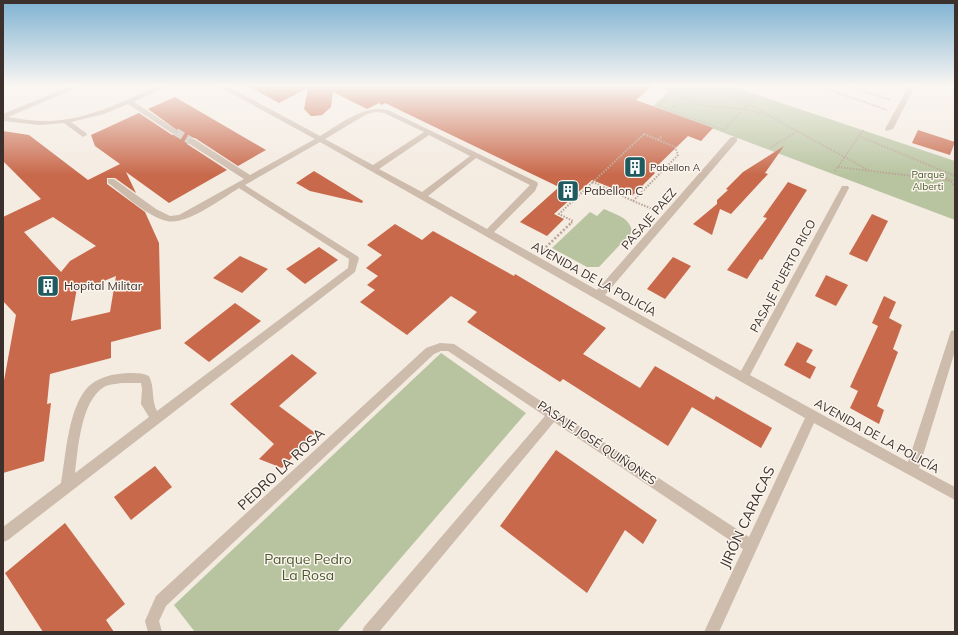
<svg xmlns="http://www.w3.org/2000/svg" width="958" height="635" viewBox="0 0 958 635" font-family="Mulish,sans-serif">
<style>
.green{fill:#b8c4a0}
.building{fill:#c8694b;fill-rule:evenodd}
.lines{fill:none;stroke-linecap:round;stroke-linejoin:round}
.minor-tunnel{stroke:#cfc6bd;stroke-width:8;stroke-dasharray:8 4;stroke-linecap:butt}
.path-far1{stroke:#b9a596;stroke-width:2;stroke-dasharray:1.5 1.5;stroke-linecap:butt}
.path{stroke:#b9a596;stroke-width:2.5;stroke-dasharray:2 2;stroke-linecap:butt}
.minor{fill:#cdbbac;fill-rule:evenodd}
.labels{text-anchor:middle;stroke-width:3;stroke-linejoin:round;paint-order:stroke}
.far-poi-label{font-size:10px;fill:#3b302b;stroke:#fbf5ee;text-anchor:start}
.far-park-label{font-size:10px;fill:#4a5a2e;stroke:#fbf5ee}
.poi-label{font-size:12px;fill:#3b302b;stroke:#fbf5ee;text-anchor:start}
.street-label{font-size:12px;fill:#3b302b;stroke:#fbf5ee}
.near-street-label{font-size:14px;fill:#3b302b;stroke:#fbf5ee}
.near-park-label{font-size:14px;fill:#4a5a2e;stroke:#fbf5ee}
</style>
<rect width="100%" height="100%" fill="#f4ebe1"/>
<g class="green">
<polygon points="657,86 731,86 955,161 955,220 653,106 669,91"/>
<path d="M604,209c12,6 26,8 28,23l-33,35h-12l-35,-19 38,-36 7,4z"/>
<polygon points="441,353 526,413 337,632 195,632 174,605"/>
</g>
<g class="building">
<polygon points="248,86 652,86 636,100 713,128 701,141 688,136 652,171 655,173 632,196 592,180 554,214 564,219 547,236 520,222 559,187 385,103 382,105 379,103 367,109 333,92 331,107 322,115 314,116 311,116 304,109 308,88 279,103"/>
<path d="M175,97l91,53 -28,16 -43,-28h-8v6l40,26 -58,33 -43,-31 10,21 -21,-15h-8v6l38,28 14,31 2,86 -50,13v16l-61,16 -3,30 4,-1 -7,58 -41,12v-87l13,-71 -13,-14v-84l38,-18 -38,-38v-30l26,4 59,45 32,-16 -25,-18 -4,-11 48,-22 33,22 9,-2 -33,-24zM53,217l43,29 -26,15 -9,11 -37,-40zM116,276l-6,36 -39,9 6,-33h10z"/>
<polygon points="918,130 955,142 950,155 912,143"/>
<polygon points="784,146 765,173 768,174 731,214 720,209 712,235 693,224 717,204 717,200 728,190 726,189 743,172"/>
<polygon points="314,171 363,201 362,203 310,191 296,183"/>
<polygon points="788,182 807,190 762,260 760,259 747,279 727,270 767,218 763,217"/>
<polygon points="872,214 888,221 867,262 849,254"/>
<polygon points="395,224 422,240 433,231 514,276 515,274 606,328 583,354 640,388 655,366 714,400 716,396 772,428 761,448 692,407 668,446 563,379 560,382 467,322 477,312 451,296 407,335 360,302 375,290 367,285 378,276 366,268 382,255 367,245"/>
<polygon points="319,247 338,260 305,284 286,269"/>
<polygon points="240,256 268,269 242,293 213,278"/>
<polygon points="673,257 691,266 665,299 647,289"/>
<polygon points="826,275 848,285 836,306 815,296"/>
<polygon points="884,296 896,302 889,318 902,325 893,349 898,352 877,406 884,410 879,424 850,408 858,391 850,387 878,326 872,323"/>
<polygon points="235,303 261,321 209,362 184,343"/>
<polygon points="797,342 813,350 806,362 816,367 810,379 784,365"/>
<polygon points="292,354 317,373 279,406 315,433 282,468 259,459 274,444 230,404"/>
<polygon points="556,450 657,520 643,544 625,530 587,593 500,526"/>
<polygon points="155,466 172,487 131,520 114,497"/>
<polygon points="65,523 125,604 106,620 114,632 43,632 5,573"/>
</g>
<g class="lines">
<polyline class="minor-tunnel" points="176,132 191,141"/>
<g class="path-far1">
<polyline points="680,86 658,106 724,130 757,94"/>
<polyline points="712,86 764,112"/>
<polyline points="848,86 891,100"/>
<polyline points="830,90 887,110"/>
<polyline points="683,98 704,106 743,109 766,114 870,171"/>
<polyline points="670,110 697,86"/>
<polygon points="644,134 675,147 678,155 633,201 593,182"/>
<polyline points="859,136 955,176"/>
<polyline points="658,140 662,136"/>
<polyline points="771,147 798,131"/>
<polyline points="838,167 955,181"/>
<polyline points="835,171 864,129"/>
<polyline points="940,171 955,186"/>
<polyline points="633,201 655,210"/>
<polyline points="571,223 573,221 559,214 593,182"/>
</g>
<polyline class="path" points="543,250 572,222"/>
<g class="minor">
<path d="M71,86h10l-73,31c10,2 21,3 31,4 42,2 81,-18 119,-35h9l-33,16 46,30 -7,2 -45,-30 -24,10 -33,8 15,11 1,2 -4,2 -19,-14 -24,2 -37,-4v-7z"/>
<path d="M218,86h9l93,50c20,-12 44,-32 68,-26l149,72 1,2 -3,7 -41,41 103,58 134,-153h6v4l-132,154 136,76 100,-183 1,-2h6l1,2 -99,187 158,87 42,-128 1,-3 4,-1v21l-36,117 36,19v13l-141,-77 -95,209h-15l39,-83 -189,-127 -175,210h-17l2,-5 181,-211 -97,-65h-7l-7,3 -268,252 -7,15 3,11h-14l-3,-11 11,-25 270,-248 14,-5 14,1 99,65 5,1 1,3 190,124 56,-119 -485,-276 -75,43 112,71 2,2 -4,14 -347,268 -5,2v-15l58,-44c5,-28 7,-75 27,-96 8,-8 20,-12 31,-13 9,-1 21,-2 30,2 6,12 2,24 8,35l191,-143 1,-9 -110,-71c-16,10 -54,38 -72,33 -19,-4 -42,-26 -59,-38v-4h6l42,30 14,7 9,-1 65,-36 -56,-36v-4h6l56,36 65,-36zM376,112l8,1 40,19 -51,33 -48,-26 42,-25zM429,135l41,21 -48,36 -43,-23zM476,158l54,27 -43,44 -59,-33zM122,383h19l1,6 -1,15 8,13 -74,56c3,-25 6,-72 29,-86 5,-3 12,-3 18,-4z"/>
<polygon points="909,86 915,86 893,129 886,131 885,129"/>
</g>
</g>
<linearGradient id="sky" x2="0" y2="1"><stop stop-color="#7eb2d2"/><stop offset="0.49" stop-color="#faf6f2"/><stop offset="1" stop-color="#faf6f2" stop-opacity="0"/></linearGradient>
<rect width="958" height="175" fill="url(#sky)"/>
<defs>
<g id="building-square" transform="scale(1.15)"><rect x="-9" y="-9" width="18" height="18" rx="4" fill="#1f5a5e" stroke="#fbf5ee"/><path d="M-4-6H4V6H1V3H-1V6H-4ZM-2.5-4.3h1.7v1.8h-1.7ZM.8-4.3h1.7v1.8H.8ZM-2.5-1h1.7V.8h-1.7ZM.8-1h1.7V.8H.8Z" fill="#fff"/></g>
</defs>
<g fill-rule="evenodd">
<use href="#building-square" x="635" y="167"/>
<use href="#building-square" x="568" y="191"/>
<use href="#building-square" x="48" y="286"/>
</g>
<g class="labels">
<g class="far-poi-label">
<text x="650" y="171">Pabellon A</text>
</g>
<g class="far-park-label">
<text x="928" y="178">Parque<tspan x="928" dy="12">Alberti</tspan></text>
</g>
<g class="poi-label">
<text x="584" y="195">Pabellon C</text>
<text x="64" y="290">Hopital Militar</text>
</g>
<g class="street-label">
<text transform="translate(649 219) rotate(-49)" y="4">PASAJE PAEZ</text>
<text transform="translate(783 276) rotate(-62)" y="4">PASAJE PUERTO RICO</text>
<text transform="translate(594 279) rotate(29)" y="4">AVENIDA DE LA POLICÍA</text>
<text transform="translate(877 436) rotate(29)" y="4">AVENIDA DE LA POLICÍA</text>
<text transform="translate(597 443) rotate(34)" y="4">PASAJE JOSÉ QUIÑONES</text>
</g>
<g class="near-street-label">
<text transform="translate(281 469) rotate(-43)" y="5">PEDRO LA ROSA</text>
<text transform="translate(747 517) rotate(-65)" y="5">JIRÓN CARACAS</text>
</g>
<g class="near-park-label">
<text x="308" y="564">Parque Pedro<tspan x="308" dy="16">La Rosa</tspan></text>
</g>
</g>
<rect width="958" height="635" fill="none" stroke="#3b302b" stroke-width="8"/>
</svg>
